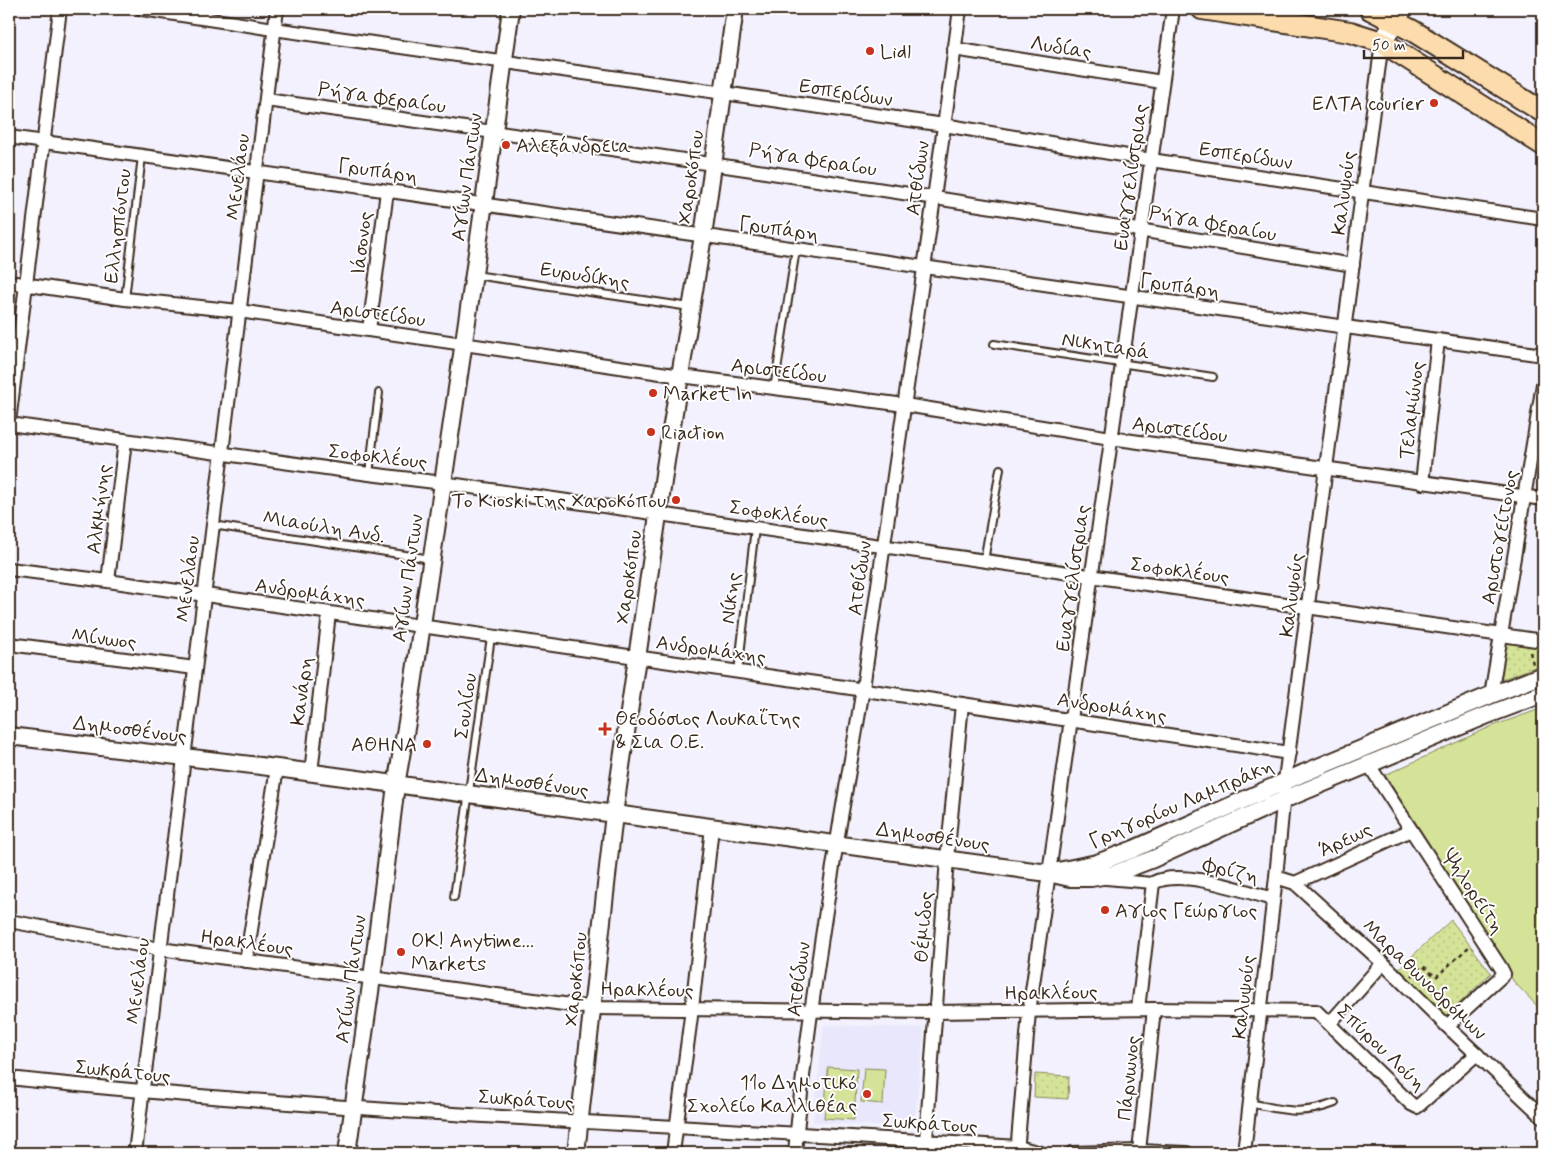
<svg xmlns="http://www.w3.org/2000/svg" width="1552" height="1162" viewBox="0 0 1552 1162" font-family="Mynerve,sans-serif">
<style>
.built{fill:#e9e7fb}
.green{fill:#d4e397;stroke:#88865a}
.park{fill:url(#park-dots);stroke:#88865a}
.lines{fill:none;stroke-linecap:round;stroke-linejoin:round}
.service-casing{stroke:#3b2a1e;stroke-width:10}
.pedestrian-casing{stroke:#3b2a1e;stroke-width:14}
.minor-casing{stroke:#3b2a1e;stroke-width:16}
.tertiary-casing{stroke:#3b2a1e;stroke-width:20}
.secondary-casing{stroke:#3b2a1e;stroke-width:21}
.primary-casing{stroke:#3b2a1e;stroke-width:24}
.path{stroke:#3b2a1e;stroke-width:2.5;stroke-dasharray:4 4;stroke-linecap:butt}
.service{stroke:#fff;stroke-width:6}
.pedestrian{stroke:#fff;stroke-width:10}
.minor{stroke:#fff;stroke-width:12}
.tertiary{stroke:#fff;stroke-width:16}
.secondary{stroke:#fff;stroke-width:18}
.primary{stroke:#fcdcac;stroke-width:20}
.poi-dot{fill:#c8321e;stroke:#fff;stroke-width:2}
.labels{text-anchor:middle;stroke-width:4;stroke-linejoin:round;paint-order:stroke}
.street-label{font-size:20px;fill:#3b2a1e;stroke:#fff}
.poi-label{font-size:20px;fill:#3b2a1e;stroke:#fff;text-anchor:start}
</style>
<defs>
<pattern id="park-dots" width="8" height="8" patternUnits="userSpaceOnUse" patternTransform="scale(1.25)"><rect width="8" height="8" fill="#d4e397"/><path d="M2 2h.1M6 6h.1" fill="none" stroke="#b7c382" stroke-width="1.8" stroke-linecap="round"/></pattern>
</defs>
<rect width="100%" height="100%" fill="#f2f1fd"/>
<filter id="ink" filterUnits="userSpaceOnUse"><feTurbulence type="fractalNoise" baseFrequency=".02" numOctaves="2"/><feDisplacementMap in="SourceGraphic" scale="10" xChannelSelector="R" yChannelSelector="G"/><feConvolveMatrix kernelMatrix="1 2 1 2 8 2 1 2 1" color-interpolation-filters="sRGB"/></filter>
<g filter="url(#ink)">
<polygon class="built" points="824,1025 924,1028 914,1128 813,1122"/>
<g class="green">
<polygon points="1543,708 1543,1012 1514,982 1470,907 1385,775 1490,727"/>
<polygon points="828,1067 857,1069 854,1120 824,1118"/>
<polygon points="864,1068 885,1069 883,1104 861,1102"/>
</g>
<g class="park">
<polygon points="1505,642 1543,648 1543,664 1500,680"/>
<polygon points="1451,920 1491,973 1444,1018 1397,970"/>
<polygon points="1035,1074 1069,1076 1068,1099 1034,1097"/>
</g>
<g class="lines">
<g class="service-casing">
<g id="service">
<polyline points="206,19 208,9"/>
<polyline points="475,275 690,307"/>
<polyline points="125,299 142,156"/>
<polyline points="994,344 1213,377"/>
<polyline points="774,389 796,249"/>
<polyline points="369,474 379,393"/>
<polyline points="213,525 431,559"/>
<polyline points="984,561 1000,469"/>
<polyline points="738,672 755,528"/>
<polyline points="454,897 491,637"/>
<path d="M1249,1103c35,7 52,13 86,0"/>
</g>
</g>
<g class="pedestrian-casing">
<polyline id="pedestrian" points="1106,879 1153,883"/>
</g>
<g class="minor-casing">
<g id="minor">
<polyline points="142,9 274,29 724,93 944,125 1151,160 1543,219"/>
<polyline points="954,49 1162,82"/>
<path d="M266,100c363,50 725,105 1087,165"/>
<polyline points="9,137 1543,355"/>
<polyline points="9,282 125,299 239,311 681,376 905,405 1111,438 1543,499"/>
<polyline points="369,330 387,191"/>
<polyline points="9,422 60,9"/>
<polyline points="9,424 369,474 443,483 1543,641"/>
<polyline points="1422,483 1438,340"/>
<polyline points="9,569 108,581 962,704 1289,753"/>
<polyline points="108,581 125,441"/>
<polyline points="9,644 195,668"/>
<polyline points="1491,695 1543,384"/>
<polyline points="1369,765 1501,968 1504,974 1447,1026"/>
<polyline points="311,773 329,613"/>
<polyline points="1276,877 1295,883 1383,963 1447,1026 1543,1117"/>
<polyline points="1295,883 1411,830"/>
<polyline points="9,921 160,949 593,1008 935,1012 1154,1009 1316,1011 1411,1104 1417,1107 1477,1054"/>
<polyline points="246,961 277,768"/>
<path d="M1138,1009l15,-126c27,-15 91,8 120,16"/>
<polyline points="1330,1023 1383,963"/>
<path d="M9,1078c335,36 672,47 1009,69l23,6"/>
<polyline points="1139,1151 1154,1009"/>
<polyline points="135,1153 277,9"/>
<polyline points="673,1153 692,1009 712,827"/>
<path d="M795,1153c9,-104 25,-208 42,-311 8,-51 18,-103 26,-154 33,-227 67,-453 97,-679"/>
<polyline points="925,1153 947,859 962,704"/>
<polyline points="1017,1153 1029,1012 1173,9"/>
<polyline points="1072,1153 1139,1151 1187,1153"/>
<polyline points="1244,1153 1276,877 1286,772 1382,42"/>
</g>
</g>
<g class="tertiary-casing">
<g id="tertiary">
<polyline points="9,736 277,768 1048,873 1070,878 1091,878 1114,874 1153,859 1283,800 1485,716 1543,694"/>
<polyline points="1058,871 1097,863 1134,849 1304,773 1491,695 1543,675"/>
<polyline points="347,1153 372,978 396,785 410,705 474,274 511,9"/>
<polyline points="576,1153 614,814 666,461 703,236 735,9"/>
</g>
</g>
<g class="secondary-casing">
<polyline id="secondary" points="1382,42 1403,9"/>
</g>
<g class="primary-casing">
<g id="primary">
<polyline points="1202,9 1350,32 1382,42 1543,145"/>
<polyline points="1370,9 1413,31 1543,112"/>
</g>
</g>
<g class="path">
<polyline points="1151,14 1159,15"/>
<polyline points="1530,652 1533,664"/>
<polyline points="1412,976 1423,966 1436,977 1471,945"/>
</g>
<use href="#service" class="service"/>
<use href="#pedestrian" class="pedestrian"/>
<use href="#minor" class="minor"/>
<use href="#tertiary" class="tertiary"/>
<use href="#secondary" class="secondary"/>
<use href="#primary" class="primary"/>
</g>
</g>
<g class="poi-dot">
<circle cx="870" cy="51" r="5"/>
<circle cx="1434" cy="103" r="5"/>
<circle cx="506" cy="145" r="5"/>
<circle cx="653" cy="393" r="5"/>
<circle cx="651" cy="432" r="5"/>
<circle cx="676" cy="500" r="5"/>
<path d="M602.5 721.5h5v5h5v5h-5v5h-5v-5h-5v-5h5z"/>
<circle cx="427" cy="744" r="5"/>
<circle cx="1105" cy="910" r="5"/>
<circle cx="401" cy="952" r="5"/>
<circle cx="867" cy="1094" r="5"/>
</g>
<g class="labels">
<g class="street-label">
<text transform="translate(1061 47) rotate(9)" y="7">Λυδίας</text>
<text transform="translate(846 92) rotate(9)" y="7">Εσπερίδων</text>
<text transform="translate(382 97) rotate(8)" y="7">Ρήγα Φεραίου</text>
<text transform="translate(1246 155) rotate(9)" y="7">Εσπερίδων</text>
<text transform="translate(813 159) rotate(9)" y="7">Ρήγα Φεραίου</text>
<text transform="translate(378 170) rotate(8)" y="7">Γρυπάρη</text>
<text transform="translate(237 177) rotate(-83)" y="7">Μενελάου</text>
<text transform="translate(466 177) rotate(-82)" y="7">Αγίων Πάντων</text>
<text transform="translate(690 177) rotate(-82)" y="7">Χαροκόπου</text>
<text transform="translate(1130 177) rotate(-82)" y="7">Ευαγγελίστριας</text>
<text transform="translate(917 178) rotate(-82)" y="7">Ατθίδων</text>
<text transform="translate(1343 193) rotate(-83)" y="7">Καλυψούς</text>
<text transform="translate(1213 223) rotate(10)" y="7">Ρήγα Φεραίου</text>
<text transform="translate(117 226) rotate(-83)" y="7">Ελλησπόντου</text>
<text transform="translate(779 228) rotate(8)" y="7">Γρυπάρη</text>
<text transform="translate(361 243) rotate(-83)" y="7">Ιάσονος</text>
<text transform="translate(585 275) rotate(9)" y="7">Ευρυδίκης</text>
<text transform="translate(1180 285) rotate(8)" y="7">Γρυπάρη</text>
<text transform="translate(378 313) rotate(8)" y="7">Αριστείδου</text>
<text transform="translate(1106 345) rotate(9)" y="7">Νικηταρά</text>
<text transform="translate(779 370) rotate(7)" y="7">Αριστείδου</text>
<text transform="translate(1411 410) rotate(-83)" y="7">Τελαμώνος</text>
<text transform="translate(1180 429) rotate(8)" y="7">Αριστείδου</text>
<text transform="translate(378 456) rotate(7)" y="7">Σοφοκλέους</text>
<text transform="translate(98 509) rotate(-83)" y="7">Αλκμήνης</text>
<text transform="translate(779 513) rotate(8)" y="7">Σοφοκλέους</text>
<text transform="translate(324 526) rotate(9)" y="7">Μιαούλη Ανδ.</text>
<text transform="translate(1499 537) rotate(-80)" y="7">Αριστογείτονος</text>
<text transform="translate(1180 570) rotate(8)" y="7">Σοφοκλέους</text>
<text transform="translate(628 577) rotate(-82)" y="7">Χαροκόπου</text>
<text transform="translate(407 578) rotate(-82)" y="7">Αγίων Πάντων</text>
<text transform="translate(859 578) rotate(-82)" y="7">Ατθίδων</text>
<text transform="translate(1072 578) rotate(-82)" y="7">Ευαγγελίστριας</text>
<text transform="translate(187 579) rotate(-83)" y="7">Μενελάου</text>
<text transform="translate(310 592) rotate(8)" y="7">Ανδρομάχης</text>
<text transform="translate(1291 595) rotate(-83)" y="7">Καλυψούς</text>
<text transform="translate(730 598) rotate(-83)" y="7">Νίκης</text>
<text transform="translate(104 638) rotate(7)" y="7">Μίνωος</text>
<text transform="translate(711 649) rotate(8)" y="7">Ανδρομάχης</text>
<text transform="translate(301 691) rotate(-83)" y="7">Κανάρη</text>
<text transform="translate(465 706) rotate(-82)" y="7">Σουλίου</text>
<text transform="translate(1112 707) rotate(9)" y="7">Ανδρομάχης</text>
<text transform="translate(130 729) rotate(7)" y="7">Δημοσθένους</text>
<text transform="translate(532 782) rotate(8)" y="7">Δημοσθένους</text>
<text transform="translate(1181 803) rotate(-23)" y="7">Γρηγορίου Λαμπράκη</text>
<text transform="translate(933 836) rotate(8)" y="7">Δημοσθένους</text>
<text transform="translate(1345 839) rotate(-25)" y="7">Άρεως</text>
<text transform="translate(1231 870) rotate(13)" y="7">Φρίζη</text>
<text transform="translate(1474 891) rotate(57)" y="7">Ψηλορείτη</text>
<text transform="translate(923 927) rotate(-86)" y="7">Θέμιδος</text>
<text transform="translate(247 942) rotate(8)" y="7">Ηρακλέους</text>
<text transform="translate(350 979) rotate(-82)" y="7">Αγίων Πάντων</text>
<text transform="translate(575 979) rotate(-84)" y="7">Χαροκόπου</text>
<text transform="translate(798 979) rotate(-82)" y="7">Ατθίδων</text>
<text transform="translate(1425 979) rotate(44)" y="7">Μαραθωνοδρόμων</text>
<text transform="translate(137 981) rotate(-83)" y="7">Μενελάου</text>
<text transform="translate(647 989) rotate(1)" y="7">Ηρακλέους</text>
<text transform="translate(1051 992) rotate(-1)" y="7">Ηρακλέους</text>
<text transform="translate(1243 997) rotate(-84)" y="7">Καλυψούς</text>
<text transform="translate(1382 1047) rotate(44)" y="7">Σπύρου Λούη</text>
<text transform="translate(123 1071) rotate(6)" y="7">Σωκράτους</text>
<text transform="translate(1128 1078) rotate(-84)" y="7">Πάρνωνος</text>
<text transform="translate(526 1099) rotate(4)" y="7">Σωκράτους</text>
<text transform="translate(930 1123) rotate(4)" y="7">Σωκράτους</text>
</g>
<g class="poi-label">
<text x="880" y="58">Lidl</text>
<text x="1424" y="110" text-anchor="end">ΕΛΤΑ courier</text>
<text x="516" y="152">Αλεξάνδρεια</text>
<text x="663" y="400">Market In</text>
<text x="661" y="439">Riaction</text>
<text x="666" y="507" text-anchor="end">Το Kioski της Χαροκόπου</text>
<text x="615" y="725">Θεοδόσιος Λουκαΐτης<tspan x="615" dy="23">&amp; Σια Ο.Ε.</tspan></text>
<text x="417" y="751" text-anchor="end">ΑΘΗΝΑ</text>
<text x="1115" y="917">Αγιος Γεώργιος</text>
<text x="411" y="947">OK! Anytime...<tspan x="411" dy="23">Markets</tspan></text>
<text x="857" y="1089" text-anchor="end">11ο Δημοτικό<tspan x="857" dy="23">Σχολείο Καλλιθέας</tspan></text>
</g>
</g>
<rect width="1552" height="1162" fill="none" stroke="#fff" stroke-width="30"/>
<rect x="15" y="15" width="1522" height="1132" fill="none" stroke="#3b2a1e" stroke-width="2" filter="url(#ink)"/>
<path d="M1364 50v8h99v-8" fill="none" stroke="#3b2a1e" stroke-width="2.5"/>
<text x="1372" y="50" font-size="15" fill="#3b2a1e" stroke="#ffffff" stroke-width="4" paint-order="stroke">50 m</text>
</svg>
